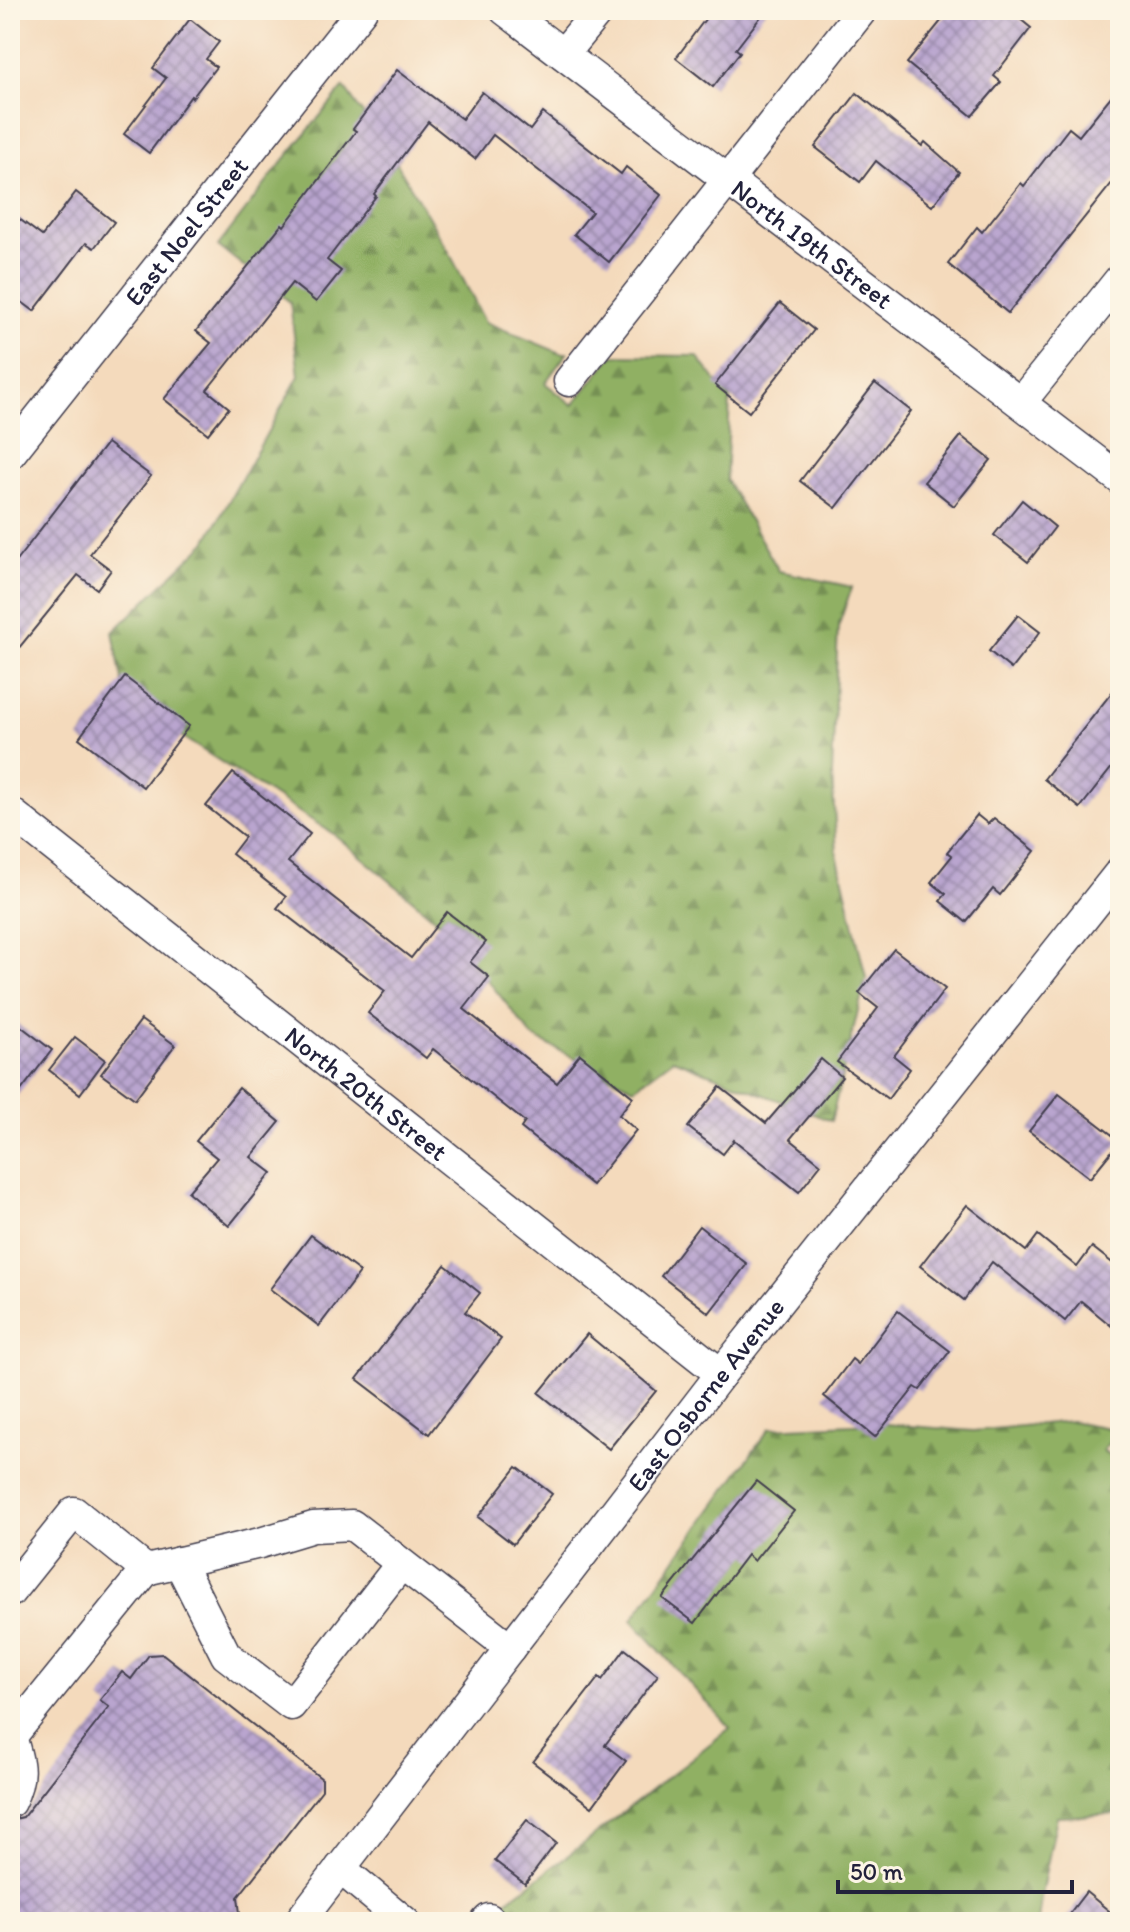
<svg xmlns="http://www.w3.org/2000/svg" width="1130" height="1932" viewBox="0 0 1130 1932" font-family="Itim,sans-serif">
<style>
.forest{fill:url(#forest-firs);stroke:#59694f;stroke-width:2}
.building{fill:url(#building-cross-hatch)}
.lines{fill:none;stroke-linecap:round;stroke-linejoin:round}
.minor-casing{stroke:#423e4e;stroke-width:33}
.minor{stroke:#fff;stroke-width:30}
.labels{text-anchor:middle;stroke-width:7;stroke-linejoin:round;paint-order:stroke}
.street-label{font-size:26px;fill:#22223b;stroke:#fcf5e5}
</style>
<defs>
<pattern id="forest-firs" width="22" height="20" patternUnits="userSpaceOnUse" patternTransform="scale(2)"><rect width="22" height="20" fill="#90b063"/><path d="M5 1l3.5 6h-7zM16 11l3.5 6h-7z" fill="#758f53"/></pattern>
<pattern id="building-cross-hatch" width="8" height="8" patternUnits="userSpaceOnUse" patternTransform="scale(2)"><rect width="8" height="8" fill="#b9a5cf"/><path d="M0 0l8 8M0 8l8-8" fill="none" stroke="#9686a9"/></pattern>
</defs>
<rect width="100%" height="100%" fill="#fcf5e5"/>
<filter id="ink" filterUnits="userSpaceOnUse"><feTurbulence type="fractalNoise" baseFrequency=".0125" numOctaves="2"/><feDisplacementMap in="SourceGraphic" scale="16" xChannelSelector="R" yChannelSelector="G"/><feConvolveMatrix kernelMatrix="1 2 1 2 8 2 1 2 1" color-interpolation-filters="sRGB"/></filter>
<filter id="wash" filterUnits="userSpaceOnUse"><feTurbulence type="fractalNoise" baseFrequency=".006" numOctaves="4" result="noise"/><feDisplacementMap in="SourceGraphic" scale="32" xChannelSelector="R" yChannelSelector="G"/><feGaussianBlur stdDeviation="1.8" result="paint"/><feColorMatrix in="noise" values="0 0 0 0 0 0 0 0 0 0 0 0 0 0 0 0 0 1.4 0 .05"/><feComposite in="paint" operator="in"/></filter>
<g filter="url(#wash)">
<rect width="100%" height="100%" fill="#f4dabc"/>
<g class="forest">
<polygon points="344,87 395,160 449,252 485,322 560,353 567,353 545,383 573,405 613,355 697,356 730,399 726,480 779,571 852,587 838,627 832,775 837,854 866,978 831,1121 673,1059 634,1088 533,1037 445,927 335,835 126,701 113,632 206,542 299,376 290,302 218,246 283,161"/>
<path d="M1071,1421l48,9 -16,20 17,14v350l-63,3 -15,73 -4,32h-562c88,-60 170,-128 254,-194l-98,-108 138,-192 103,-5 100,8z"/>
</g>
<g id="blocks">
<g class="building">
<polygon points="712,10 766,10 736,49 740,52 713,87 676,58"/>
<polygon points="950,10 1009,10 1031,28 994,76 1001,82 972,116 907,63"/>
<polygon points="190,19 219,42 206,59 216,67 192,98 191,96 149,153 124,134 166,78 153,68"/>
<polygon points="397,70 462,119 482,92 530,130 543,113 621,174 626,167 661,195 609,262 574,234 592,212 493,135 475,159 428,122 374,194 376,196 327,260 341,271 316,302 292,283 207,390 229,408 208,434 164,399 211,343 196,331 282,224 284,226 356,131 353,129"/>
<polygon points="1120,85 1120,173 1008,313 948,264 977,227 982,232 1021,183 1024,186 1069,128 1079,136"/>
<polygon points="857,93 922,146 925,142 959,172 932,206 876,161 860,182 815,147"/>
<polygon points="76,192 114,222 94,248 86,243 34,311 10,293 10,212 42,236"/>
<polygon points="780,303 814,330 749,412 715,385"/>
<polygon points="875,383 911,411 836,508 800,481"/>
<polygon points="961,436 991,460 954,506 924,482"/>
<polygon points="107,443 151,476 90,554 111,570 97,589 78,575 10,659 10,569"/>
<polygon points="1022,500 1055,527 1028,562 994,535"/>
<polygon points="1018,615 1040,632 1011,669 989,651"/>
<polygon points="125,677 189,726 143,787 79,738"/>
<polygon points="1120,682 1120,757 1080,808 1044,779"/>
<polygon points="233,773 310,834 288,862 411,958 447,912 486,942 470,962 489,977 464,1009 557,1083 580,1054 633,1097 619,1115 636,1130 592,1185 521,1128 525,1122 433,1049 426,1058 368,1013 385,991 277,908 286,897 232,854 245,837 206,806"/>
<polygon points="977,815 988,824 994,818 1035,851 1000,895 993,889 966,922 940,901 946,894 931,882 952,856 947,852"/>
<polygon points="894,949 945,989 894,1056 910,1069 888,1099 837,1062 878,1008 859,993"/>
<polygon points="10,1018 52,1050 10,1105"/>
<polygon points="141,1020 175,1045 135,1099 101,1074"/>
<polygon points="75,1037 105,1060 80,1094 49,1070"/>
<polygon points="821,1059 842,1077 790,1139 821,1164 799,1192 734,1140 723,1154 688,1127 720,1087 766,1123"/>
<polygon points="239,1088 280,1122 251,1157 272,1173 229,1226 188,1192 217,1158 196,1141"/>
<polygon points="1059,1094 1120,1141 1090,1178 1029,1131"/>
<polygon points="967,1205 1026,1251 1038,1235 1077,1267 1092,1247 1120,1269 1120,1333 1081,1301 1065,1321 992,1262 964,1300 920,1266"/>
<polygon points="699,1226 747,1264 709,1313 661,1276"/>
<polygon points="311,1235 360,1272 319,1326 270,1289"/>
<polygon points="445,1265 480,1293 465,1312 501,1339 429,1434 357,1379"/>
<polygon points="898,1311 950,1351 920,1390 915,1387 875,1437 824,1396 852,1359 858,1364"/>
<polygon points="587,1334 656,1391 609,1449 539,1393"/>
<polygon points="517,1467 552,1494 513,1544 478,1517"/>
<polygon points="756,1481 794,1511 754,1561 747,1555 695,1623 662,1598"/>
<polygon points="625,1649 658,1675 605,1745 626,1761 592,1807 533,1762 599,1677 602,1680"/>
<polygon points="163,1654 322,1779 322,1790 238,1897 241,1922 10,1922 10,1820 23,1817 109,1707 100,1700 122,1672 131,1679 149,1655"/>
<polygon points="527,1820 556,1843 525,1884 495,1861"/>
<polygon points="1086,1892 1120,1920 1120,1922 1063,1922"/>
</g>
</g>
</g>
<g filter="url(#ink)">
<use href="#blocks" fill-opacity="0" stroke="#423e4e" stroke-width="2"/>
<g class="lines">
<g class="minor-casing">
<g id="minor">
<path id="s1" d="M505,10l615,469"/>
<polyline points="563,54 599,10"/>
<polyline points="569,381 862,10"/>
<polyline points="1021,402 1120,279"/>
<path id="s2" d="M10,454l352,-444"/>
<path id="s3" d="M10,812l711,562"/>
<polyline points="179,1562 226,1655 291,1705 401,1564"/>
<polyline points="10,1592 74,1512 146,1570 260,1543 313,1527 352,1525 510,1648"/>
<polyline points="10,1738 146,1570"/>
<path d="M10,1802c13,-26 10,-38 1,-65"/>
<polyline points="340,1868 405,1922"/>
<path id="s4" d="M299,1922l422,-548 399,-502"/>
<polyline points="486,1922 489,1919 492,1922"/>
</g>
</g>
<use href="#minor" class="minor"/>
</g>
</g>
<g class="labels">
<g class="street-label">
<text dy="9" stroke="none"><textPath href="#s2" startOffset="284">East Noel Street</textPath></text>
<text dy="9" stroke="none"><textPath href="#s1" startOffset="386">North 19th Street</textPath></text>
<text dy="9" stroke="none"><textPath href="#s3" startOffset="454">North 20th Street</textPath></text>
<text dy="9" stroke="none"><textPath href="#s4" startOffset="666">East Osborne Avenue</textPath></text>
</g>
</g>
<rect width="1130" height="1932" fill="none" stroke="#fcf5e5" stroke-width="40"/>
<path d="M838 1880v12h234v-12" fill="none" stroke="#22223b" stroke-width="4"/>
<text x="850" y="1880" font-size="24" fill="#22223b" stroke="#fcf5e5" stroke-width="6" paint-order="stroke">50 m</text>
</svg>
